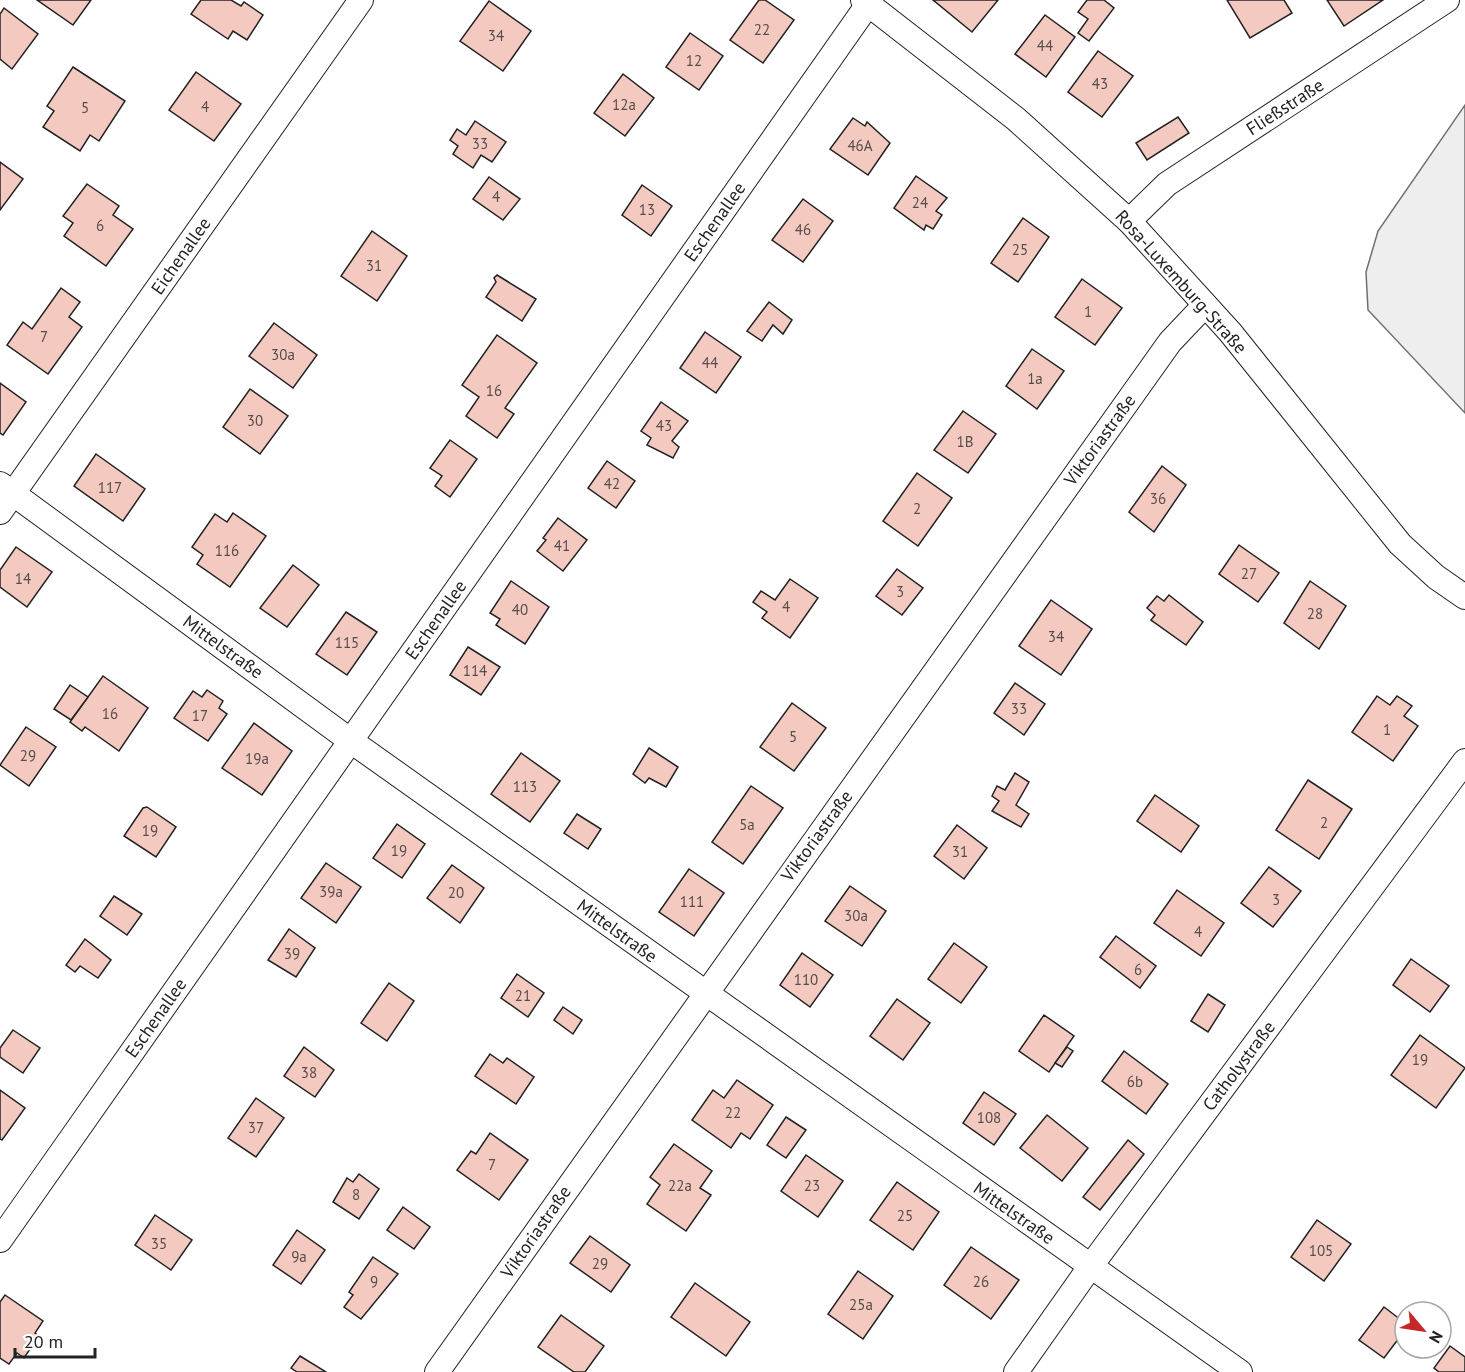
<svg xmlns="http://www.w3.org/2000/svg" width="1465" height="1372" viewBox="0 0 1465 1372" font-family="'PT Sans',sans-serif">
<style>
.green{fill:#eee;stroke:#6f6f6f;stroke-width:1.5}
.building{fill:#f3c9c0;stroke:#222;stroke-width:1.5}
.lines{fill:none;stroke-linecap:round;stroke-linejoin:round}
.minor-casing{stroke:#222;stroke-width:26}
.minor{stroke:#fff;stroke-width:24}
.labels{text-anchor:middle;stroke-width:4.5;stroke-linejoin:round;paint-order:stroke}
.number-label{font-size:15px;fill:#564c4a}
.street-label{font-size:18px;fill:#222;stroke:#fff}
</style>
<rect width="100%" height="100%" fill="#fff"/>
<polygon class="green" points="1465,105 1465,413 1368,310 1366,272 1378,231"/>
<g class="building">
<polygon points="37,0 91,0 73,25"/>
<polygon points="201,0 231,0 241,6 244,2 263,15 247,40 233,31 228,39 191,14"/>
<polygon points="759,0 765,0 794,20 763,63 730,40"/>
<polygon points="933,0 998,0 972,32"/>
<polygon points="1087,0 1104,0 1114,8 1089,41 1078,33 1088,19 1078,12"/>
<polygon points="1227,0 1284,0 1292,13 1250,38"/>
<polygon points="1327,0 1383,0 1344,26"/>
<polygon points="489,1 531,31 503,71 460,41"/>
<polygon points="4,8 38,34 12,69 0,59 0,14"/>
<polygon points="1045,15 1075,37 1046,77 1015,54"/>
<polygon points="690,33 723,56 699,90 666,67"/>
<polygon points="1098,51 1133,76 1102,117 1068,92"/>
<polygon points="73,67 125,101 99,141 90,135 80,151 43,127 54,111 47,106"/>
<polygon points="196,72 241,104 214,141 169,110"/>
<polygon points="623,74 654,98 625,136 594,113"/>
<polygon points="1178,117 1189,133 1147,160 1136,143"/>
<polygon points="853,118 865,126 867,122 890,143 868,175 830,149"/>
<polygon points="475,121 506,142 492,162 481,155 473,168 453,154 458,146 450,140 457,129 466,135"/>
<polygon points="0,162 23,179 0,210"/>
<polygon points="916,176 947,198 936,211 942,215 933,229 926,225 924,230 894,208"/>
<polygon points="489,177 520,199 503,220 473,199"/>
<polygon points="87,184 119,206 113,215 133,229 106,266 64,236 73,223 63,216"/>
<polygon points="642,185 672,206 651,236 622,215"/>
<polygon points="803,199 833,221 803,262 772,240"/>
<polygon points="1023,218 1049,237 1018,282 991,263"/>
<polygon points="372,231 407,256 377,301 341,276"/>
<polygon points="497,275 536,299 522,321 486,297 496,282 494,278"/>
<polygon points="1082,279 1122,308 1095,345 1055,317"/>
<polygon points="61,288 80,302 69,317 82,327 48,374 7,345 23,322 32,329"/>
<polygon points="769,302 792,320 783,334 773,325 762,341 747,331"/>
<polygon points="274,323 317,355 293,388 249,356"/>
<polygon points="705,332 741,357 716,393 680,368"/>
<polygon points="497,335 537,363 505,408 514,414 497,438 466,416 479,397 462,385"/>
<polygon points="1032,349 1064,371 1037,409 1006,386"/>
<polygon points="0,383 26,402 3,435 0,433"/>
<polygon points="250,389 288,416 260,454 223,427"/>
<polygon points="661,402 688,421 672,441 679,447 673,458 647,445 651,438 641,431"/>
<polygon points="963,411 996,434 968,473 934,450"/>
<polygon points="450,440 477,459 450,497 435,486 442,476 430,468"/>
<polygon points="96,454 145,489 123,521 74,486"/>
<polygon points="607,461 635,481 616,508 588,488"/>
<polygon points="1162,466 1186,485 1154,532 1129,512"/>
<polygon points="917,473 952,498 918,546 883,521"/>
<polygon points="233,513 266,536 230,587 197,564 203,555 192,547 215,514 227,522"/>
<polygon points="558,518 587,540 563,571 537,551 546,540 543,538"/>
<polygon points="1239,545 1279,573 1258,602 1219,574"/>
<polygon points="16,547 52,572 27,607 0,587 0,570"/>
<polygon points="293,565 319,585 287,627 260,608"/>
<polygon points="897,569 923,588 902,615 876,596"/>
<polygon points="790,579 818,598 790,638 762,618 767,612 753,602 761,591 775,600"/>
<polygon points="511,581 549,607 525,644 496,625 500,619 490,613"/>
<polygon points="1310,581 1346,606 1319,649 1284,623"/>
<polygon points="1169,595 1203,622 1186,645 1151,620 1155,615 1147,608 1157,596 1164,601"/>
<polygon points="1051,600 1092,629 1061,675 1019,646"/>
<polygon points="346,612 377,632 347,675 316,654"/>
<polygon points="468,647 500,667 481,695 450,675"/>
<polygon points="103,676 148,708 119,751 85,727 82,731 70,722"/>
<polygon points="1015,683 1045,704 1024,735 994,713"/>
<polygon points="70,685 88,697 71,720 54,709"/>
<polygon points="207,690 223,701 219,708 227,714 208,741 174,718 193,691 202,697"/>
<polygon points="1377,696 1390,705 1397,696 1412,706 1404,716 1418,726 1393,761 1352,732"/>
<polygon points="792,703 826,728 794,771 760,747"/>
<polygon points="254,723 292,751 262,795 222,768"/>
<polygon points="26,727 56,747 29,786 0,765"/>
<polygon points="649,748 678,767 666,787 649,778 645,783 633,774"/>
<polygon points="521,753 560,781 530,822 491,794"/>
<polygon points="1015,773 1029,782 1016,805 1029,814 1021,827 992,811 999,801 992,796 997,786 1005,790"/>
<polygon points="1308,780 1352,809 1319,859 1276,830"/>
<polygon points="751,786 783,808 743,864 712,842"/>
<polygon points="1155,795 1199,826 1181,852 1137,821"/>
<polygon points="147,807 176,827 156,857 124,836 143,808"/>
<polygon points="577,814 601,829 588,849 564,833"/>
<polygon points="397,824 425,844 402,878 373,858"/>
<polygon points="957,825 987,848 964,879 934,856"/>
<polygon points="326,863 361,887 336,923 301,898"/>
<polygon points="452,865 484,888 460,923 427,898"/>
<polygon points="1269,867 1301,891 1273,927 1241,903"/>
<polygon points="689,869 724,893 694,936 659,912"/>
<polygon points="850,886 886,911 862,946 825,921"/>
<polygon points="1177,890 1224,923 1201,956 1154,923"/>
<polygon points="114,896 142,914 127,935 100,916"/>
<polygon points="289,929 315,948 296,977 268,960"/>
<polygon points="1116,936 1156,966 1140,988 1100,957"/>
<polygon points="85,939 111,960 98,978 80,966 75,972 66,965"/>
<polygon points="954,943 987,967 961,1003 928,979"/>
<polygon points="802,953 833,975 810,1007 780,985"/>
<polygon points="1411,959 1449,986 1430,1012 1393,985"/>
<polygon points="517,974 544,993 528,1017 501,998"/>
<polygon points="389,983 414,1001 387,1041 361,1023"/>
<polygon points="1208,994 1225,1005 1208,1032 1191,1021"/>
<polygon points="897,999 930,1023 903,1060 870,1036"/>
<polygon points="563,1007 582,1020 573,1034 554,1020"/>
<polygon points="1044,1015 1074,1036 1049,1072 1019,1051"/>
<polygon points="13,1030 40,1048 23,1073 0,1057 0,1048"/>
<polygon points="1420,1035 1465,1068 1436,1108 1391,1075"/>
<polygon points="304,1047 334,1070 315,1097 284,1076"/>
<polygon points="1067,1047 1073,1051 1062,1067 1055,1063"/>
<polygon points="1124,1051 1168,1084 1146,1114 1102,1081"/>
<polygon points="490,1054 503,1063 507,1058 534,1077 516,1104 475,1076"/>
<polygon points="737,1080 773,1105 750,1139 741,1133 731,1148 692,1120 713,1090 724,1098"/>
<polygon points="0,1090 25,1108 2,1140 0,1139"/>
<polygon points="984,1092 1016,1114 994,1145 963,1123"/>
<polygon points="256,1098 284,1118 256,1157 228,1138"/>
<polygon points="1047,1115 1088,1148 1062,1181 1020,1148"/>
<polygon points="786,1117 806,1130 786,1158 767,1145"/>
<polygon points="490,1133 528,1160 499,1200 457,1170 471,1151 476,1154"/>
<polygon points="1128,1140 1144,1154 1100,1210 1083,1197"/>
<polygon points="674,1144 712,1171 700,1188 711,1195 686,1231 647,1204 660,1185 650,1177"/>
<polygon points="806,1155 843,1181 818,1217 781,1191"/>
<polygon points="359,1174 379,1189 359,1219 333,1202 347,1178 353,1182"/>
<polygon points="897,1182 939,1212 913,1250 870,1220"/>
<polygon points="403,1207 430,1227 414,1249 387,1230"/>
<polygon points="155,1215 192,1240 171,1270 135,1245"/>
<polygon points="1317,1220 1351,1244 1324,1281 1291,1257"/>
<polygon points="297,1230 325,1250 301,1284 273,1265"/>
<polygon points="590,1236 630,1265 611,1292 570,1263"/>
<polygon points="971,1247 1019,1280 991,1319 944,1285"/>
<polygon points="373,1257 398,1274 361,1319 344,1307 353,1295 349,1292"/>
<polygon points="858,1271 893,1296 863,1339 828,1314"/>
<polygon points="695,1283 750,1322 726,1356 671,1317"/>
<polygon points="5,1295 43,1321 35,1333 39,1336 24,1358 17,1353 9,1364 0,1358 0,1302"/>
<polygon points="1384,1307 1405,1323 1405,1330 1384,1358 1359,1340"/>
<polygon points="561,1315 604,1346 585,1372 574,1372 538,1347"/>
<polygon points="1450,1346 1465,1357 1465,1372 1439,1372 1434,1368"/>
<polygon points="300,1356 326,1372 297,1372 291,1368"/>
</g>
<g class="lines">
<g class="minor-casing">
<g id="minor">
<polyline points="863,0 1016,119 1129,221 1230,332 1400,544 1436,577 1465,597"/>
<polyline points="1129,221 1167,184 1447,0"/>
<polyline points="0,484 351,741 1240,1372"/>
<polyline points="0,512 361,0"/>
<polyline points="0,1240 871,0"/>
<polyline points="437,1372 1170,342 1205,305"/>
<polyline points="1016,1372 1090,1267 1465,761"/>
</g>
</g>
<use href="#minor" class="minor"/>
</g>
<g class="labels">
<g class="number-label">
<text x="762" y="35">22</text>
<text x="496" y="41">34</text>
<text x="1045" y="51">44</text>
<text x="694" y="66">12</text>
<text x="1100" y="89">43</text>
<text x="624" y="110">12a</text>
<text x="205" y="112">4</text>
<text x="85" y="113">5</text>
<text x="480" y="149">33</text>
<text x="860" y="151">46A</text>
<text x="496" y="202">4</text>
<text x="920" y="208">24</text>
<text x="647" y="215">13</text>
<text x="100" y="231">6</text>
<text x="803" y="235">46</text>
<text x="1020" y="255">25</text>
<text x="374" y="271">31</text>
<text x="1088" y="317">1</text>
<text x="44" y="342">7</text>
<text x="283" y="360">30a</text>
<text x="710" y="368">44</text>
<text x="1035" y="384">1a</text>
<text x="494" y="396">16</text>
<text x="255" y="426">30</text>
<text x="664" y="431">43</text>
<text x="965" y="447">1B</text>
<text x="612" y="489">42</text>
<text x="110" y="493">117</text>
<text x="1158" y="504">36</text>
<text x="917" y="514">2</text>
<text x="562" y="551">41</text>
<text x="227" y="556">116</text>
<text x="1249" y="579">27</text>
<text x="23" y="584">14</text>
<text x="900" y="597">3</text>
<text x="786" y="612">4</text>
<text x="520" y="615">40</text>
<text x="1315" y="619">28</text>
<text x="1056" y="642">34</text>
<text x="347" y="648">115</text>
<text x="475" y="676">114</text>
<text x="1019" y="714">33</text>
<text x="110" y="719">16</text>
<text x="200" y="721">17</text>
<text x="1387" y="735">1</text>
<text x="793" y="742">5</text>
<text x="28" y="761">29</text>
<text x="257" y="764">19a</text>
<text x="525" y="792">113</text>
<text x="1324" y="828">2</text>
<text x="747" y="830">5a</text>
<text x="150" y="836">19</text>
<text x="399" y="856">19</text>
<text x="960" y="857">31</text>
<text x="331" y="897">39a</text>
<text x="456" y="898">20</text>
<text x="1276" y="905">3</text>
<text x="692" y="907">111</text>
<text x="856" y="921">30a</text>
<text x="1198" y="937">4</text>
<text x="292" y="959">39</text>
<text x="1138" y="975">6</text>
<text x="806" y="985">110</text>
<text x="523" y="1001">21</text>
<text x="1420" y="1065">19</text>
<text x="309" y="1078">38</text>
<text x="1135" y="1087">6b</text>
<text x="733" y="1118">22</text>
<text x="989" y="1123">108</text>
<text x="256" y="1133">37</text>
<text x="492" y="1170">7</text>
<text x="680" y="1191">22a</text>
<text x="812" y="1191">23</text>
<text x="356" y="1200">8</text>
<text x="905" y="1221">25</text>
<text x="159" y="1249">35</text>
<text x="1321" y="1256">105</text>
<text x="299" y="1262">9a</text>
<text x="600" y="1269">29</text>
<text x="374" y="1287">9</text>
<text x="981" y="1287">26</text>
<text x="861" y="1310">25a</text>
</g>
<g class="street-label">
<text transform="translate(1285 107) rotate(-33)" y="6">Fließstraße</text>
<text transform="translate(715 222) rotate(-55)" y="6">Eschenallee</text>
<text transform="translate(181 256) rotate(-55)" y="6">Eichenallee</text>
<text transform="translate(1181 282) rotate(48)" y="6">Rosa-Luxemburg-Straße</text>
<text transform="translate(1100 440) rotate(-54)" y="6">Viktoriastraße</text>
<text transform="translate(436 620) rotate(-55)" y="6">Eschenallee</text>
<text transform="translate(223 647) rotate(36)" y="6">Mittelstraße</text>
<text transform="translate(817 836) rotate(-54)" y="6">Viktoriastraße</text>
<text transform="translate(617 931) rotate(36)" y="6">Mittelstraße</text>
<text transform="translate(156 1018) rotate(-55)" y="6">Eschenallee</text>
<text transform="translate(1239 1066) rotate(-53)" y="6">Catholystraße</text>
<text transform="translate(1014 1213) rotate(35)" y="6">Mittelstraße</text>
<text transform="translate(536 1232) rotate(-55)" y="6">Viktoriastraße</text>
</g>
</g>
<g transform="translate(1423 1330) rotate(119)"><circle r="28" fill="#ffffff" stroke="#a7a7a7" stroke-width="1.5"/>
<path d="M0-4.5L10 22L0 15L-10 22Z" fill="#c62828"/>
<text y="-9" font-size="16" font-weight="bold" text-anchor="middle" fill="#222222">N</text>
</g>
<path d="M15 1348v9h80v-9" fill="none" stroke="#222222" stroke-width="3"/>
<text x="24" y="1348" font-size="18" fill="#222222" stroke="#ffffff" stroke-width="4.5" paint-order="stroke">20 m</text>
</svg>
